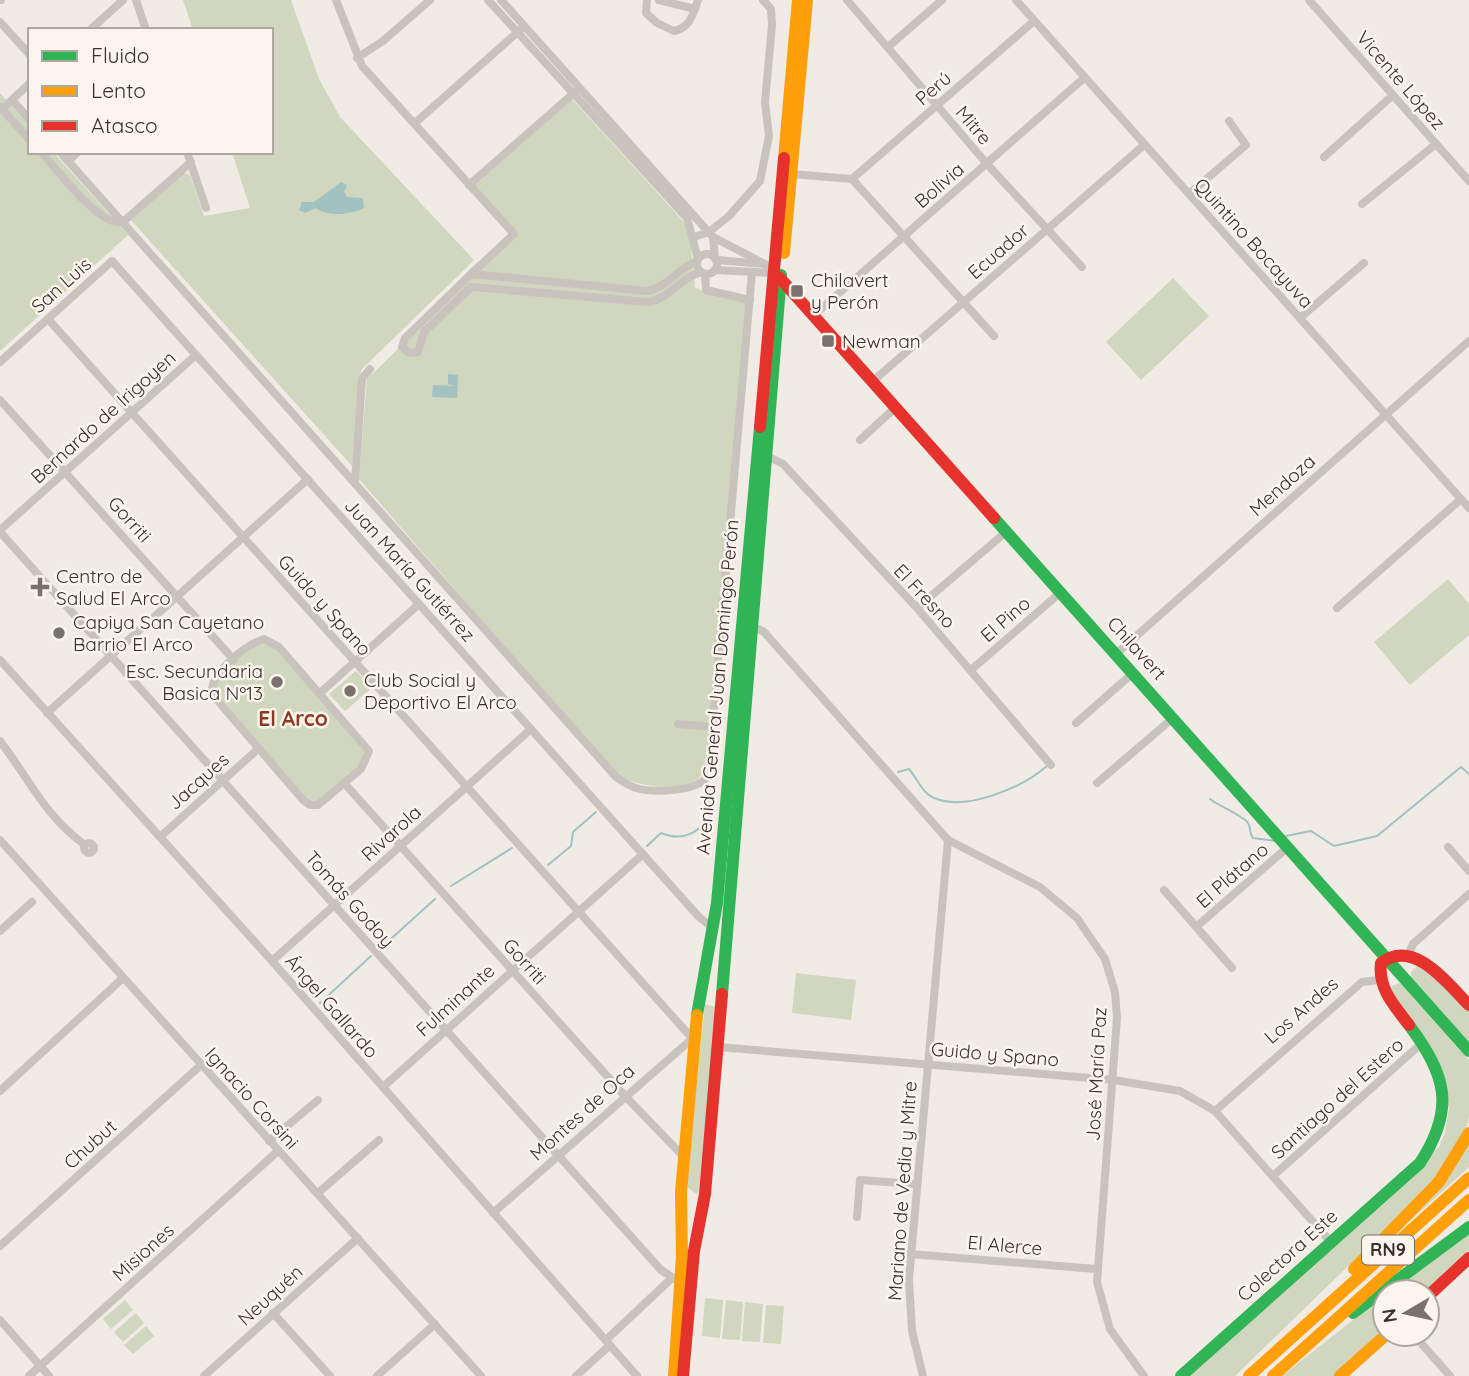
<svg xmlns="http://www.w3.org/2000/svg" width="1469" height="1376" viewBox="0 0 1469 1376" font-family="Quicksand,sans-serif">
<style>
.green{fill:#d1d6bf}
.water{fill:#a1c2c1}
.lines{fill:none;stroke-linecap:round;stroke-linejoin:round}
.stream{stroke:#a1c2c1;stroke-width:2}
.street{stroke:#c9c3be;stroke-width:8}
.fast{stroke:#30b455;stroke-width:12}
.slow{stroke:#ff9f0a;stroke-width:12}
.jam{stroke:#e5322d;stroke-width:12}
.poi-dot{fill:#7a716c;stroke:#fbf5ee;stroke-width:2.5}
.labels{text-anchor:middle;stroke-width:5;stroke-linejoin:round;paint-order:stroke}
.shield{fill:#fbf5ee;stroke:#756b66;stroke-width:2}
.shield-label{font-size:18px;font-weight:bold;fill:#3b302b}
.street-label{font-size:19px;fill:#3b302b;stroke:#fbf5ee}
.poi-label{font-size:19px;fill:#3b302b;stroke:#fbf5ee;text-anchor:start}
.neighbourhood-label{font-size:21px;font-weight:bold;fill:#8c3b22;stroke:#fbf5ee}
</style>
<rect width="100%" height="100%" fill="#f0ebe5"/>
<g class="green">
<polygon points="183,0 291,0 319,79 340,117 474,260 361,370 352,466 131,220 183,172 190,175 204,216 250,208 232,152 271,152 271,30 193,30"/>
<polygon points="0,93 30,126 30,152 53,152 128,235 0,351"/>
<path d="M572,99l111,122 7,16 5,50 12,7 37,6 3,6 -43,466c-15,24 -70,15 -90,1l-255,-294 8,-100 150,-145 -43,-48z"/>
<polygon points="1173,278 1209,316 1141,380 1106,342"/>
<polygon points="1448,579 1469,604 1469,635 1410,685 1374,642"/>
<path d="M265,643l10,5 90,103 -4,14 -40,35 -7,2 -7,-2 -92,-109c3,-18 33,-43 50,-48z"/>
<polygon points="356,671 372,688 345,711 329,694"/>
<polygon points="1418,966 1429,972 1469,1012 1469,1042 1411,977 1411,972"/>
<polygon points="796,973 856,980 851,1020 792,1013"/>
<path d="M1400,983l69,77c0,18 0,37 0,55 -3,31 -38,69 -58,90l-176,171h-47l251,-229 6,-14 4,-25 -59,-118 2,-4z"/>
<polygon points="705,1004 716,1007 699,1192 696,1194 686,1186"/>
<polygon points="1469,1141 1469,1167 1391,1238"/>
<polygon points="1469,1230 1469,1252 1427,1292 1389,1292"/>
<polygon points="1385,1295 1385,1331 1336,1376 1282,1376"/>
<polygon points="705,1298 723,1300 720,1338 702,1336"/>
<polygon points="125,1300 133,1310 111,1329 103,1319"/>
<polygon points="726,1300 743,1302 740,1340 722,1339"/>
<polygon points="745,1302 763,1304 760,1342 742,1341"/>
<polygon points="766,1305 784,1306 781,1344 763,1343"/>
<polygon points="136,1313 144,1323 123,1342 114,1332"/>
<polygon points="146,1326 154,1336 133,1354 124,1345"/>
</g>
<g class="water">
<path d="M341,182l6,3 -3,7 3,5 16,1 1,10c-13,7 -36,9 -48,0l-11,5 -6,-3 3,-8h12z"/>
<polygon points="448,374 458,375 457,398 432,397 433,385 454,386 448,384"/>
</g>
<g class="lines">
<g class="stream">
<path d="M898,772l11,-3c8,9 13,24 25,29 32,14 89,-11 113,-32"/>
<path d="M1210,799c7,6 35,18 38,24 4,6 0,9 5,15l22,3"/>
<polyline points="1286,836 1311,831 1334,846 1377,836 1461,767 1469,774"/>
<path d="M647,846l14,-13c22,9 36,0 50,-16"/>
<polyline points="548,865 571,846 573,832 596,812"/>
<polyline points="451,886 512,848"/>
<polyline points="383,946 435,899"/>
<polyline points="320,1003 371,956"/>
</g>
<g class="street">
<polyline points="0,0 1,0"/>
<polyline points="136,0 146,30"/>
<polyline points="336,0 362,66 514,234 471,274"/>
<polyline points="488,0 687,218 698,259"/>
<polyline points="501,0 713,237 715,258"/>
<path d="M647,0l-1,13 11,10 17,8c16,-3 19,-17 24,-31"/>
<polyline points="659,0 695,9"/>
<polyline points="847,0 987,164 1082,267"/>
<polyline points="1016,0 1469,508"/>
<polyline points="1309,0 1469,181"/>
<polyline points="0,22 30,55"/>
<polyline points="90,30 123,0"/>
<polyline points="888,47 942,0"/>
<polyline points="357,58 383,41 430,0"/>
<polyline points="12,100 30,120"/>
<polyline points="0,107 30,140"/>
<polyline points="2,109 30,83"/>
<polyline points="415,123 520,30"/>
<path d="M41,152c16,17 59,76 82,70l68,-60"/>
<path d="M60,152l556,625c6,4 13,9 20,11 17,5 61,4 72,-12l44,-504"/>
<polyline points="187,152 206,208"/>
<polyline points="1324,157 1393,95"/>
<polyline points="68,161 78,152"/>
<polyline points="791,174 852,179 994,336"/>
<polyline points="852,179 1034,21"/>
<polyline points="469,185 575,92"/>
<polyline points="1189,194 1246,145 1229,121"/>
<polyline points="1362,204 1436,144"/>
<polyline points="694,237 709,232 729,216 760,181 769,136 765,102 772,25 771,9 763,0"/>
<polyline points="713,237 763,263"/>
<circle cx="707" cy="264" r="10"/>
<polyline points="716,260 765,264 773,273"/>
<path d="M697,261c-19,7 -30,27 -50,30l-176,-17 -66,64 -3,9 7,6 9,-1 6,-20 47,-45 178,15c21,-4 32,-25 52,-30"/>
<polyline points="715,270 773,273"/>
<polyline points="705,274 706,290 750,300"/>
<polyline points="814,315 1084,78"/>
<polyline points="1300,318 1364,263"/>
<polyline points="48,319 691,1037"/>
<polyline points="0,362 112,261 699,917 714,929"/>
<polyline points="873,381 1144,145"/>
<polyline points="0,400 234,660"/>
<polyline points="860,440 896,407"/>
<polyline points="767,456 783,464 917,608 1051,765"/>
<polyline points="355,482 362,379 370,369"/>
<polyline points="0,530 196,355"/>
<polyline points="0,532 661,1270 680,1282"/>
<polyline points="917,608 1006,532"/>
<polyline points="1337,608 1461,499"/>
<polyline points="753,626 764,632 948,840 1040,887 1077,918 1105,959 1115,992 1117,1018 1097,1282 1110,1329 1144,1376"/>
<path d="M264,639l15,8 90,104 -8,18 -43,36h-8l-7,-5 -91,-106c-3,-21 34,-49 52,-55z"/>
<polyline points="1116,654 1469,341"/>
<polyline points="0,660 272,961 637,1376"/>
<polyline points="971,670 1061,592"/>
<polyline points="320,693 419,604"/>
<polyline points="47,713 308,479"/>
<polyline points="1076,723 1133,673"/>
<polyline points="678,724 712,727"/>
<path d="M0,741c30,39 44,74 85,104"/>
<polyline points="1097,783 1173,718"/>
<polyline points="345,784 625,1096 684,1157"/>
<polyline points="160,837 258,749"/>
<polyline points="0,840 481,1376"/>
<circle cx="89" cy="848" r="5"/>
<polyline points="1448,847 1469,871"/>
<polyline points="1164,890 1232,968"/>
<polyline points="1196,927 1288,847"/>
<polyline points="0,931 32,902"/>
<polyline points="1408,955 1413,944 1469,894"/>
<polyline points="272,961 531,729"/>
<polyline points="718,1047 1114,1080 1180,1091 1215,1111 1330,1241"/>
<polyline points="383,1087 643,854"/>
<polyline points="0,1091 123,978"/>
<polyline points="1215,1111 1362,982 1380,980"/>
<polyline points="269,1141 318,1100"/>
<polyline points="1273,1176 1422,1043"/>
<polyline points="318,1193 379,1140"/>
<polyline points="493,1213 693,1038"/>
<polyline points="857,1217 860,1180 915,1184"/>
<polyline points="0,1246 201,1065"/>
<polyline points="910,1254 1096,1269"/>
<polyline points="273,1313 330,1376"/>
<polyline points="0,1320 49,1376"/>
<polyline points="1413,1334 1450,1376"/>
<polyline points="606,1340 672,1278"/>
<polyline points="29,1376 278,1151"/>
<polyline points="204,1376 358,1238"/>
<polyline points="377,1376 435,1324"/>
<polyline points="576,1376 610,1345"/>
<polyline points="923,1376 912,1331 909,1279 948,840"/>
</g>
<g class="fast">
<polyline points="994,518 1469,1051"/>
<polyline points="722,994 781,275"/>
<polyline points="697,1015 717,903 760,427"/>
<polyline points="1353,1313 1469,1227"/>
<path d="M1181,1376l239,-213c36,-55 26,-88 -11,-138"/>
</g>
<g class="slow">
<polyline points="784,158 798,0"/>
<polyline points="784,253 807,0"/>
<polyline points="1354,1269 1439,1182 1469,1133"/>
<polyline points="674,1376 682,1256 681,1192 697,1015"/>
<polyline points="1249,1376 1469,1178"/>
<polyline points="1273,1376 1469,1200"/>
<polyline points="1340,1376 1387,1334"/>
</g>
<g class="jam">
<polyline points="779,277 994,518"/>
<polyline points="760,427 784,158"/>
<path d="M1409,1025c-15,-20 -31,-36 -28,-62 33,-25 66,20 88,42"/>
<polyline points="1427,1297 1469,1258"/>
<polyline points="683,1376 694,1251 705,1194 722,994"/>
</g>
</g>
<g class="poi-dot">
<rect x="790" y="284" width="14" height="14" rx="3.5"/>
<rect x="821" y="334" width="14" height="14" rx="3.5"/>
<path d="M36.5 576.5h7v7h7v7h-7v7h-7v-7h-7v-7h7z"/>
<circle cx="59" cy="633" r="7"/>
<circle cx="277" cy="682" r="7"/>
<circle cx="350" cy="691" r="7"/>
</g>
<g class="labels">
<rect class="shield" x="1362" y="1235.5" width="52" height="29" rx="5"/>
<g class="shield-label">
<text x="1388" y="1256">RN9</text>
</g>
<g class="street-label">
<text transform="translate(1401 80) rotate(49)" y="7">Vicente López</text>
<text transform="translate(933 88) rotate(-41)" y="7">Perú</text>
<text transform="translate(974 125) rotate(50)" y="7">Mitre</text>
<text transform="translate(939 185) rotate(-41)" y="7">Bolivia</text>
<text transform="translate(1254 243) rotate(48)" y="7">Quintino Bocayuva</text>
<text transform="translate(998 251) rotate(-41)" y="7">Ecuador</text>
<text transform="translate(61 285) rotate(-42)" y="7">San Luis</text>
<text transform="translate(103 417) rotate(-42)" y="7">Bernardo de Irigoyen</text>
<text transform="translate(1282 485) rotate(-42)" y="7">Mendoza</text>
<text transform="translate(130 519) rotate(48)" y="7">Gorriti</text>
<text transform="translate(410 570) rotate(48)" y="7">Juan María Gutiérrez</text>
<text transform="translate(925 596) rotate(47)" y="7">El Fresno</text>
<text transform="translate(325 605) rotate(48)" y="7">Guido y Spano</text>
<text transform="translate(1005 619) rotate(-41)" y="7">El Pino</text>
<text transform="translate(1137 648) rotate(48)" y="7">Chilavert</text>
<text transform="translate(717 687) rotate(-85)" y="7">Avenida General Juan Domingo Perón</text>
<text transform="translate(198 781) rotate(-42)" y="7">Jacques</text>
<text transform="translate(391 833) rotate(-42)" y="7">Rivarola</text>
<text transform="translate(1232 875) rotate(-41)" y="7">El Plátano</text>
<text transform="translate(350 899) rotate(48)" y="7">Tomás Godoy</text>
<text transform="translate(525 961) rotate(48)" y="7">Gorriti</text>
<text transform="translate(455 1000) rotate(-42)" y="7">Fulminante</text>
<text transform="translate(332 1006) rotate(49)" y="7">Ángel Gallardo</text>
<text transform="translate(1301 1010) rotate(-41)" y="7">Los Andes</text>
<text transform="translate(995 1054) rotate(5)" y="7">Guido y Spano</text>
<text transform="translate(1096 1074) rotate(-87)" y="7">José María Paz</text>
<text transform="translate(252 1098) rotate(48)" y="7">Ignacio Corsini</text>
<text transform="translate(1337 1098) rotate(-42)" y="7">Santiago del Estero</text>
<text transform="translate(582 1112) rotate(-42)" y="7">Montes de Oca</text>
<text transform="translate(90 1144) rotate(-42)" y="7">Chubut</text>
<text transform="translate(902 1191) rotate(-86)" y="7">Mariano de Vedia y Mitre</text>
<text transform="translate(1005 1245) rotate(5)" y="7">El Alerce</text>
<text transform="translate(143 1252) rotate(-42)" y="7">Misiones</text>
<text transform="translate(1287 1255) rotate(-42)" y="7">Colectora Este</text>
<text transform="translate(270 1295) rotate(-42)" y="7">Neuquén</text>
</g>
<g class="poi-label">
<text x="811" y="287">Chilavert<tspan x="811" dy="22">y Perón</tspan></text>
<text x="842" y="348">Newman</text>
<text x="56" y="583">Centro de<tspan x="56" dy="22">Salud El Arco</tspan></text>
<text x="73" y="629">Capiya San Cayetano<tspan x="73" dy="22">Barrio El Arco</tspan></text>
<text x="263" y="678" text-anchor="end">Esc. Secundaria<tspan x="263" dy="22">Basica Nº13</tspan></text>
<text x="364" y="687">Club Social y<tspan x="364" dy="22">Deportivo El Arco</tspan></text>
</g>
<g class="neighbourhood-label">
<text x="293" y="726">El Arco</text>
</g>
</g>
<rect x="28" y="28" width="245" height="126" fill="#fbf5ee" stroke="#aea6a0" stroke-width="2"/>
<rect x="42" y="51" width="35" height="10" fill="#30b455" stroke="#aea6a0" stroke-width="2"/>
<text x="91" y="63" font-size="21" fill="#3b302b">Fluido</text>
<rect x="42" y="86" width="35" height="10" fill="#ff9f0a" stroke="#aea6a0" stroke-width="2"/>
<text x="91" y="98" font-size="21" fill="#3b302b">Lento</text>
<rect x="42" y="121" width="35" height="10" fill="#e5322d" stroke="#aea6a0" stroke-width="2"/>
<text x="91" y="133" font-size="21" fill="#3b302b">Atasco</text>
<g transform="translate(1406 1313) rotate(261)"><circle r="33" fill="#fbf5ee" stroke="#aea6a0" stroke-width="2"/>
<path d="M0-5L12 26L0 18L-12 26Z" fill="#7a716c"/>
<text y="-10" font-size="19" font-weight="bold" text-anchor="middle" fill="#3b302b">N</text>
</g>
</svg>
